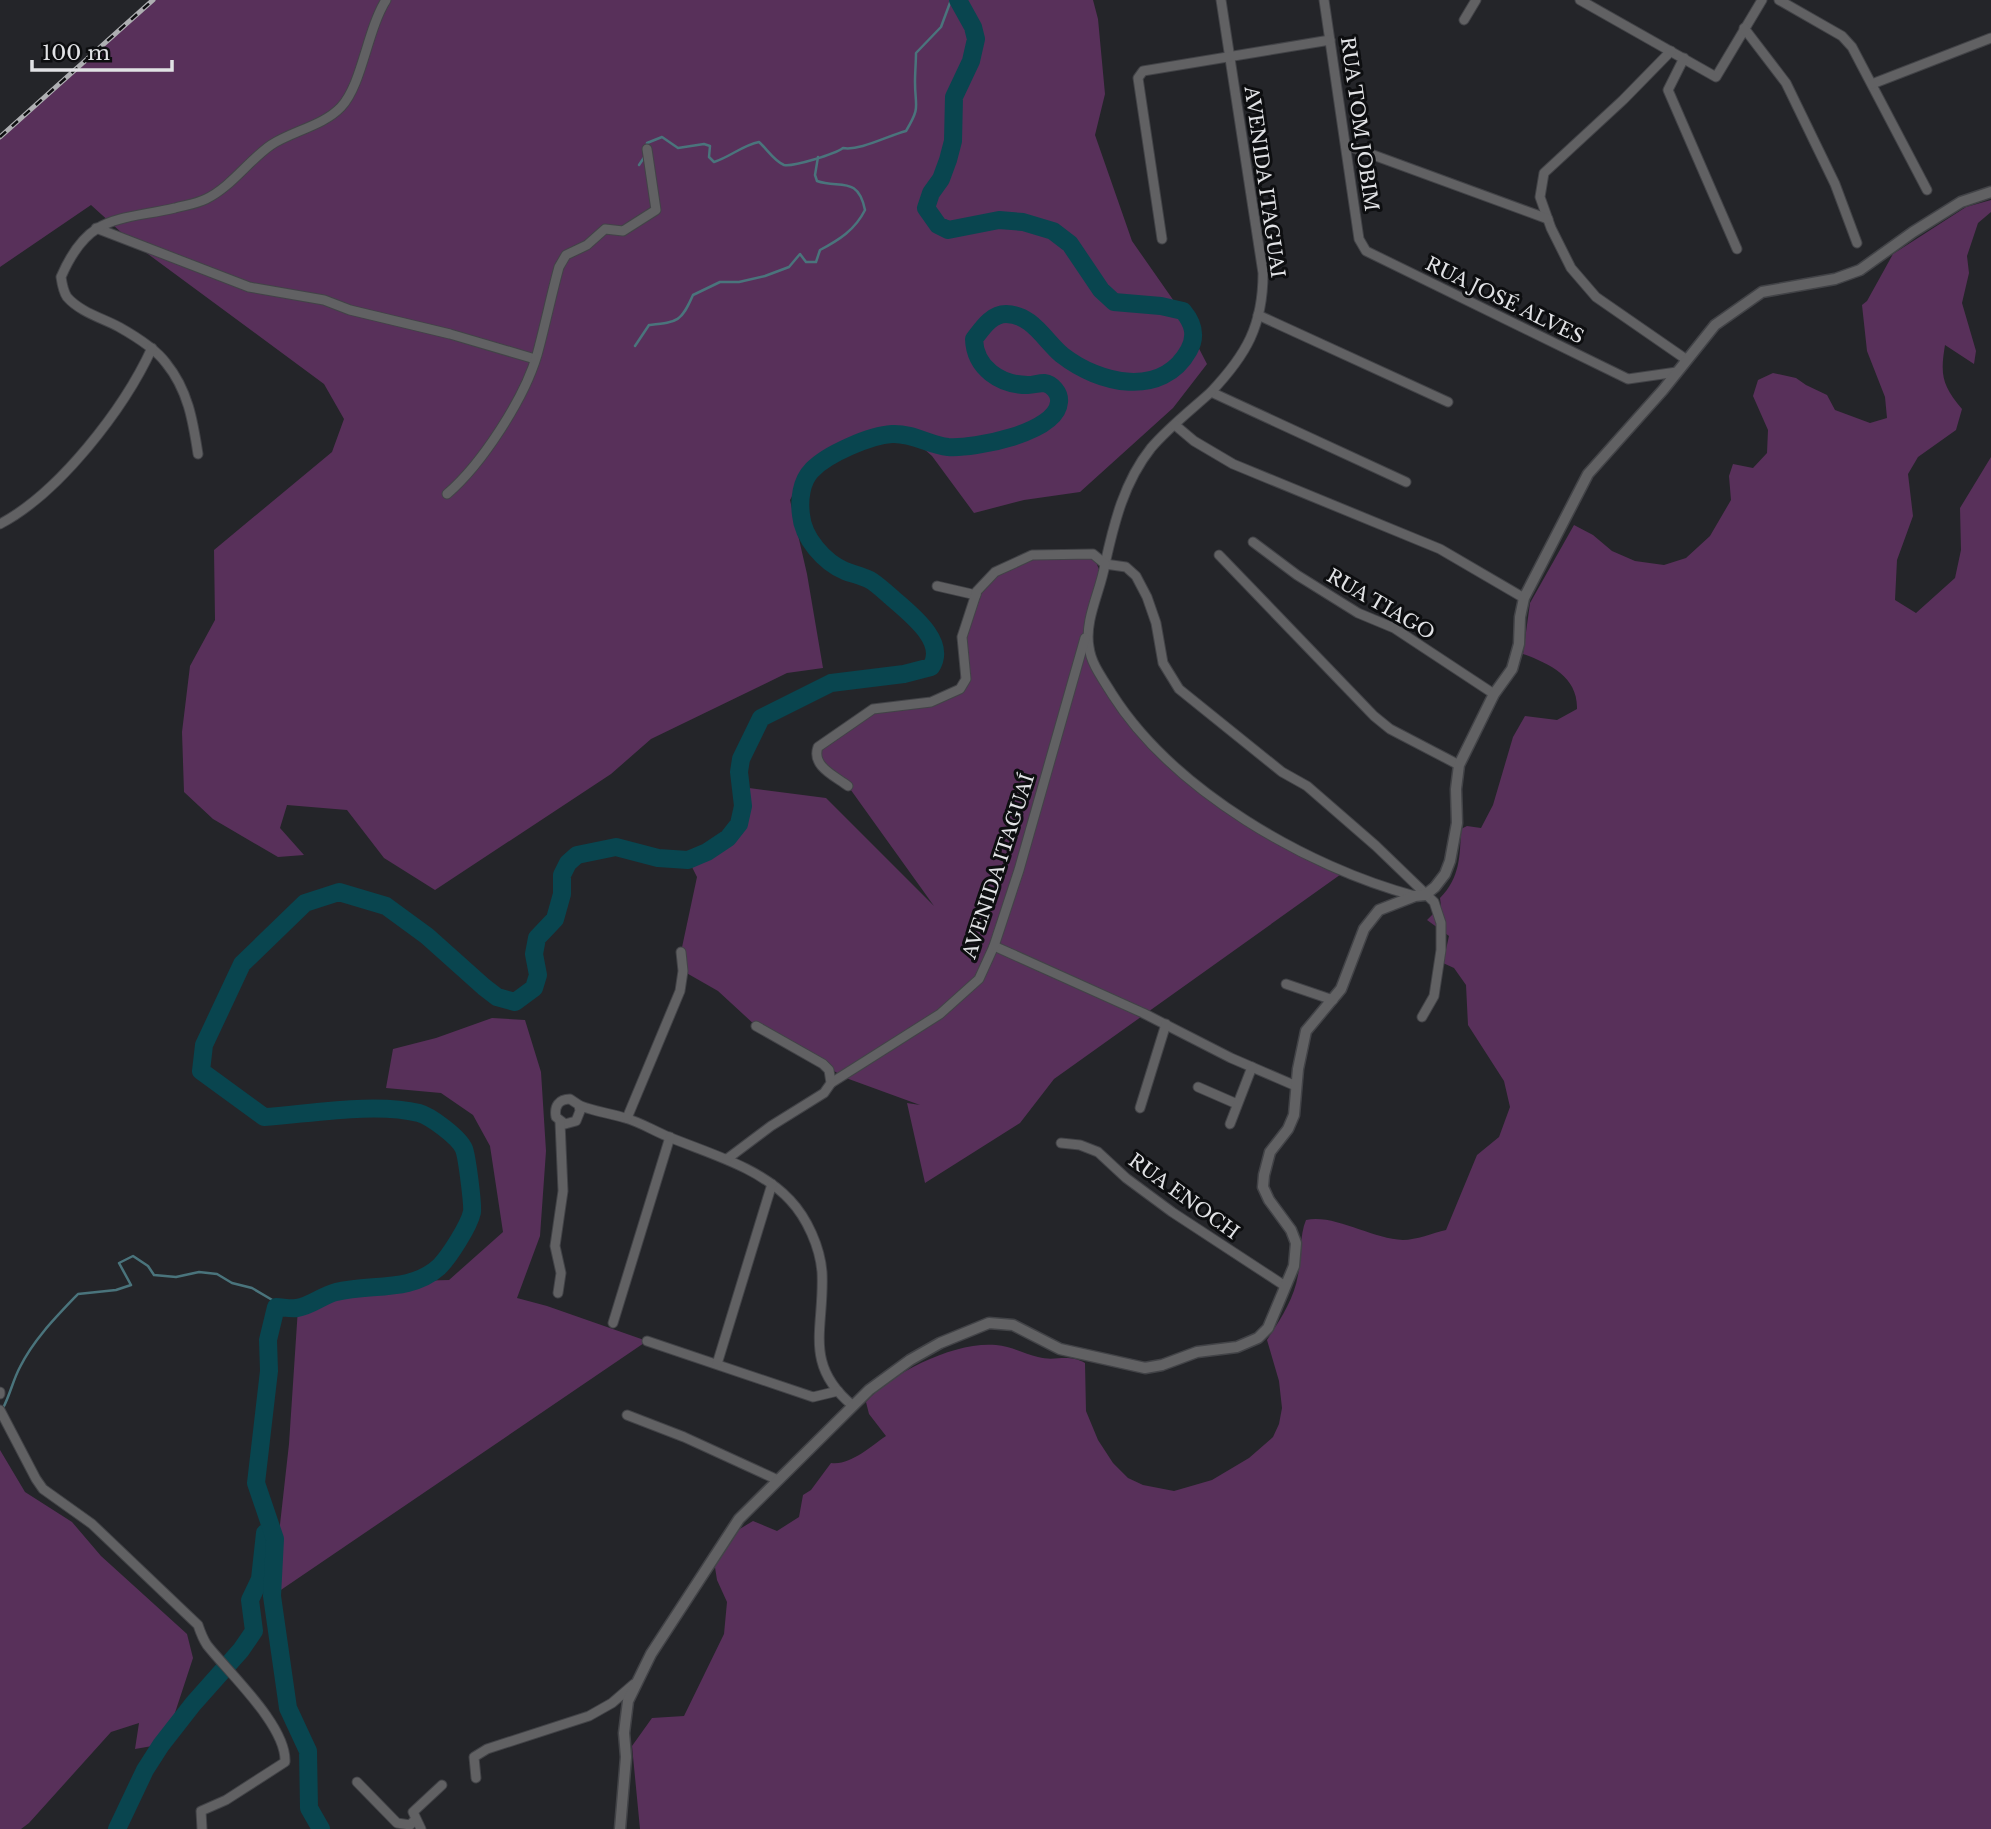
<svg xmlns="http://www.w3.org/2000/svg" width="1991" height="1829" viewBox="0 0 1991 1829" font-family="'Libre Baskerville',serif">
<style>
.green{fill:#58305a}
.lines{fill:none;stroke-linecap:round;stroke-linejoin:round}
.stream{stroke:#4a747c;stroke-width:2.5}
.river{stroke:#09454f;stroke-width:18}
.minor-casing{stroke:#424347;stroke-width:11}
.tertiary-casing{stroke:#424347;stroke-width:13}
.minor{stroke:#616163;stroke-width:9}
.tertiary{stroke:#616163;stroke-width:10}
.rail-casing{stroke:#aeafb2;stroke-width:5}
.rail{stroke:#0d0e10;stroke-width:2.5;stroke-dasharray:8;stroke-linecap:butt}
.labels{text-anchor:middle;stroke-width:6;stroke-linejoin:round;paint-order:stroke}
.street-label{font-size:19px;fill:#e1e2e5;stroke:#0d0e10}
</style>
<rect width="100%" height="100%" fill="#242529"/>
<g class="green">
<polygon points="153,0 1093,0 1098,19 1105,94 1095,135 1132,241 1176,304 1207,364 1173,408 1080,492 1024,500 974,513 932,456 914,440 870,437 803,476 790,500 807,574 823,668 787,673 651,739 611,774 435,890 384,858 347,810 287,805 280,828 304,855 278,857 213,819 184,792 182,732 190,666 215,620 214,550 332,452 344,419 324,384 133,243 91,205 0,267 0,137"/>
<path d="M1991,200v12l-13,11 -11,33 2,17 -7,30 14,48 -2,13 -29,-19c-5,30 -3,40 17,64l-6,21 -38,27 -10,17 5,42 -16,44 -2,40 21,13 39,-35 6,-28 -1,-42 31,-51v1372h-1351l-8,-83 20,-28 32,-2 40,-82 3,-32 -10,-22 -3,-19 24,-31 15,-9 24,10 22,-14 4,-22 8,-5 20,-27c19,3 40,-17 55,-27l-17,-22 -3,-12c26,-30 90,-61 130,-57 15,1 28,9 42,12 18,5 29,-4 47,6l1,48 12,29 15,23 15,15 15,7 31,6 38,-11 37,-22 24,-21 6,-13 3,-16 -3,-27 -12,-41c13,-20 27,-41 31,-65 4,-19 1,-38 8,-55 29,-6 66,19 97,20 13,0 30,-7 43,-10l31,-75 22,-18 11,-30 -6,-26 -36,-56 -2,-40 -12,-17 -11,-5 6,-27 -22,-16 14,-14 -1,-8c20,-20 20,-42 21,-69l6,-3 14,2 12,-23 20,-68 12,-21 32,4 20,-11c1,-32 -27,-45 -54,-55l7,-51 44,-78 19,10 19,16 23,10 29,4 22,-7 24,-22 21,-36 -2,-24 4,-12 20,4 14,-15 1,-23 -15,-34 5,-16 15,-7 23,5 10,7 21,10 8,15 35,13 17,-5 -2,-21 -18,-46 -5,-46 5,-4 26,-47 73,-47z"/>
<polygon points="1093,554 1103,580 1088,630 1094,664 1127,717 1175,768 1260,830 1344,872 1054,1079 1020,1123 925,1183 907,1103 920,1105 846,1078 756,1026 718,991 683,971 681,952 697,877 690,863 730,840 739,824 734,786 826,798 934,906 848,786 824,768 818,747 873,709 931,702 960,689 962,637 986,579 1032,555"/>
<polygon points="492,1018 525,1020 541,1072 546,1151 540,1236 517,1298 547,1306 647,1341 272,1596 289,1444 298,1308 414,1281 449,1280 503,1232 490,1146 473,1115 441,1093 386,1088 393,1049 436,1038"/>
<polygon points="0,1450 25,1492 72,1522 101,1556 187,1634 193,1658 169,1731 158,1745 135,1749 139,1723 111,1732 29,1823 21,1829 0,1829"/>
</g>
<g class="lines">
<g class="stream">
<path d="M647,147v-4l15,-6 16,11 26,-4 6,2 -1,11 5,5c16,-5 29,-17 45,-20 8,7 15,19 25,23 9,2 51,-11 59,-17 17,3 44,-12 63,-17 15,-25 9,-23 9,-49 0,-10 1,-20 1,-29l25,-26 10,-27"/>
<polyline points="639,165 645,156"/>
<path d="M635,346l14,-21c29,-3 32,-3 44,-30l27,-13h19l26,-6 24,-9 11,-13 6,8h10l4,-12c19,-10 35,-20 45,-40 -7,-35 -26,-21 -48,-29l-2,-6 3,-18"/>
<path d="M3,1408c7,-13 10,-28 17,-41 14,-28 36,-50 58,-73l38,-4 15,-5 -12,-22 14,-7 15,10 6,9 22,2 23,-5 18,2 15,9 20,5 22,13 2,6"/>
</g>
<g class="river">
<polyline points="117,1829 145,1770 161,1745 193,1704 241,1650 254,1631 250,1600 260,1579 265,1533"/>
<path d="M321,1829l-12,-21 -1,-57 -20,-43 -16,-112 3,-57 -19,-56 13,-112 -1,-31 8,-33c6,0 14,2 21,1 14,-2 26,-13 39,-16 34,-9 74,1 103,-25 10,-10 30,-41 33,-55 1,-8 -5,-55 -8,-63 -5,-12 -34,-33 -45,-36 -44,-11 -110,1 -155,4l-63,-46 3,-26 38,-81 63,-61 34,-11 47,14 41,30 57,51 13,10 18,5 19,-14 4,-13 -4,-21 3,-16 18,-19 7,-25v-19l6,-12 9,-8 39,-8 42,11 30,2 19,-8 21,-14 11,-14 4,-18 -4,-34 2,-13 20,-41 70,-35 73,-9 27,-7c17,-26 -23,-55 -41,-71 -6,-5 -13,-12 -20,-16 -8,-4 -17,-6 -25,-9 -21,-9 -42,-33 -44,-56 -2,-15 0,-34 11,-45 15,-16 59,-35 80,-36 21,-1 37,11 56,13 26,2 109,-14 111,-45 1,-9 -7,-18 -15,-19 -5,0 -11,2 -16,2 -28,0 -53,-17 -54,-46 8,-10 17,-25 32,-25 26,0 39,27 56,41 37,29 100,44 127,-5 8,-15 4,-27 -6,-39l-22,-5 -47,-4 -13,-12 -31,-46 -17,-13 -30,-9 -24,-2 -51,10 -10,-5 -12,-17 5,-15 10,-14 7,-19 5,-19 1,-44 17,-36 5,-22 -3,-12 -15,-27"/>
</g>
<g class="minor-casing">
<g id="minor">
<path d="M1221,0l42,273c0,53 -17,82 -52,119l195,90"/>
<polyline points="1324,0 1359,239 1366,251 1628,379 1677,372"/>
<polyline points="1580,0 1716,77 1762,0"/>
<polyline points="1779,0 1842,36 1852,47 1927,190"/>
<polyline points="1464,20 1476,0"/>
<polyline points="1744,28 1786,83 1835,184 1857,243"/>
<polyline points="1671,51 1623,100 1544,173 1540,197 1551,228 1571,268 1596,297 1687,360"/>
<polyline points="1684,58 1668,90 1737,249"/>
<polyline points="1872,84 1991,38"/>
<polyline points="1346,145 1548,219"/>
<polyline points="96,228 249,287 324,300 350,310 450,334 535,359"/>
<polyline points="1162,239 1138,78 1143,71 1330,40"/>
<polyline points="1258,315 1448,402"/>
<path d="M1211,392c-20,18 -43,36 -60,56 -27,34 -37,75 -46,116l21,3 10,9 11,21 9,26 7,40 16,26 103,83 25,14 69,60 58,56 7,21v27l-7,46 -12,21"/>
<polyline points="1175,425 1194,441 1233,464 1440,549 1524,598"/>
<path d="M198,454c-5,-33 -10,-64 -32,-91 -11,-15 -31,-27 -47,-36 -17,-9 -39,-15 -52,-30 -4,-6 -5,-13 -6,-20 27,-63 56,-56 114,-69 11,-3 21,-4 31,-9 25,-12 42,-38 65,-54 21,-14 52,-19 70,-38 21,-22 26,-77 45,-107"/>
<path d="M447,494c35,-30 77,-95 90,-139 8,-29 14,-59 22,-88l7,-12 21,-10 18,-16 18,2 33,-21 -9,-61"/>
<path d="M0,524c59,-31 124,-115 152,-176"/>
<polyline points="1253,542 1297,575 1358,613 1394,628 1494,694"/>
<polyline points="1219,555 1374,716 1390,729 1459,765"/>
<polyline points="937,586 976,595"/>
<path d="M848,786c-13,-10 -37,-20 -30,-39l55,-38 58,-7 29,-13 6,-10 -4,-42 15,-46 18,-19 37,-17 61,-1 12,10c-4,26 -21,56 -16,83 2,17 14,32 23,47 61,96 194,173 303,202"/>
<polyline points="994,946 1143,1013 1231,1058 1296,1086"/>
<polyline points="1286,984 1333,1000"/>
<polyline points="831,1083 940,1014 979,979 994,946 1019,870 1085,638"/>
<polyline points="1198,1087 1237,1104"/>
<path d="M579,1105l1,6 -4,10 -11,3 -9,-7c-2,-11 3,-18 14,-18 3,2 6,4 9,6 9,5 34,9 46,13 15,4 29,13 44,19 41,17 90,30 121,63 17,18 30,47 32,72 3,55 -20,91 30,133"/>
<polyline points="1140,1108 1166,1024"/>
<polyline points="627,1118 680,991 683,971 681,952"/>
<polyline points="1230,1124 1252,1067"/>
<polyline points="1061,1143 1080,1145 1098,1152 1126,1178 1172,1212 1285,1286"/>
<polyline points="727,1159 771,1126 824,1093 831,1083 829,1070 823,1064 756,1026"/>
<polyline points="558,1293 561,1273 555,1246 563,1191 560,1122"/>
<polyline points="613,1323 670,1137"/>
<polyline points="647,1341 813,1397 838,1391"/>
<polyline points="717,1364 772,1184"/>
<polyline points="0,1392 0,1394"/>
<path d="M0,1410l36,69 7,10 49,35 106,101c2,6 5,14 9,20 21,27 80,81 78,117l-59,38 -25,11 1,18"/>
<polyline points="627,1415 684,1437 778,1480"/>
<polyline points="476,1778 474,1757 487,1749 589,1716 612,1703 634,1684"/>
<polyline points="357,1782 397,1823 410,1825 415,1820"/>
<polyline points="421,1829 413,1812 442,1785"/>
</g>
</g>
<g class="tertiary-casing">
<polyline id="tertiary" points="620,1829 626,1757 624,1733 628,1701 651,1654 739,1519 869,1390 910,1360 940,1343 989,1323 1013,1325 1060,1349 1145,1368 1162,1365 1197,1352 1237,1347 1258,1338 1268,1328 1294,1266 1296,1243 1291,1230 1269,1200 1263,1187 1264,1175 1270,1152 1288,1129 1294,1115 1298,1069 1306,1031 1341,989 1364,929 1379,910 1415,896 1425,895 1435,887 1445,874 1450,861 1457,823 1456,789 1459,765 1494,694 1512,669 1519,644 1520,617 1524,598 1588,474 1663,390 1715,325 1762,292 1835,279 1860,270 1913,232 1961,202 1991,192"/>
</g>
<use href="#minor" class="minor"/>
<use href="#tertiary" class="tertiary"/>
<g class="rail-casing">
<polyline id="rail" points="0,137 153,0"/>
</g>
<use href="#rail" class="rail"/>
</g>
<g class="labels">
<g class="street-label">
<text transform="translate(1360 124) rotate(82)" y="7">RUA TOM JOBIM</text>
<text transform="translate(1265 182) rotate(82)" y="7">AVENIDA ITAGUAI</text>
<text transform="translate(1505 300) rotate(26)" y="7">RUA JOSÉ ALVES</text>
<text transform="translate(1381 604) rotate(30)" y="7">RUA TIAGO</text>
<text transform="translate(998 866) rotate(-72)" y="7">AVENIDA ITAGUAÍ</text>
<text transform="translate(1184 1196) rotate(36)" y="7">RUA ENOCH</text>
</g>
</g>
<path d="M32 60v10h140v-10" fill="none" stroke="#e1e2e5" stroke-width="3.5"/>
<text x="42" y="60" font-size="21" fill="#e1e2e5" stroke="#0d0e10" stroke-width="5" paint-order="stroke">100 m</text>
</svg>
